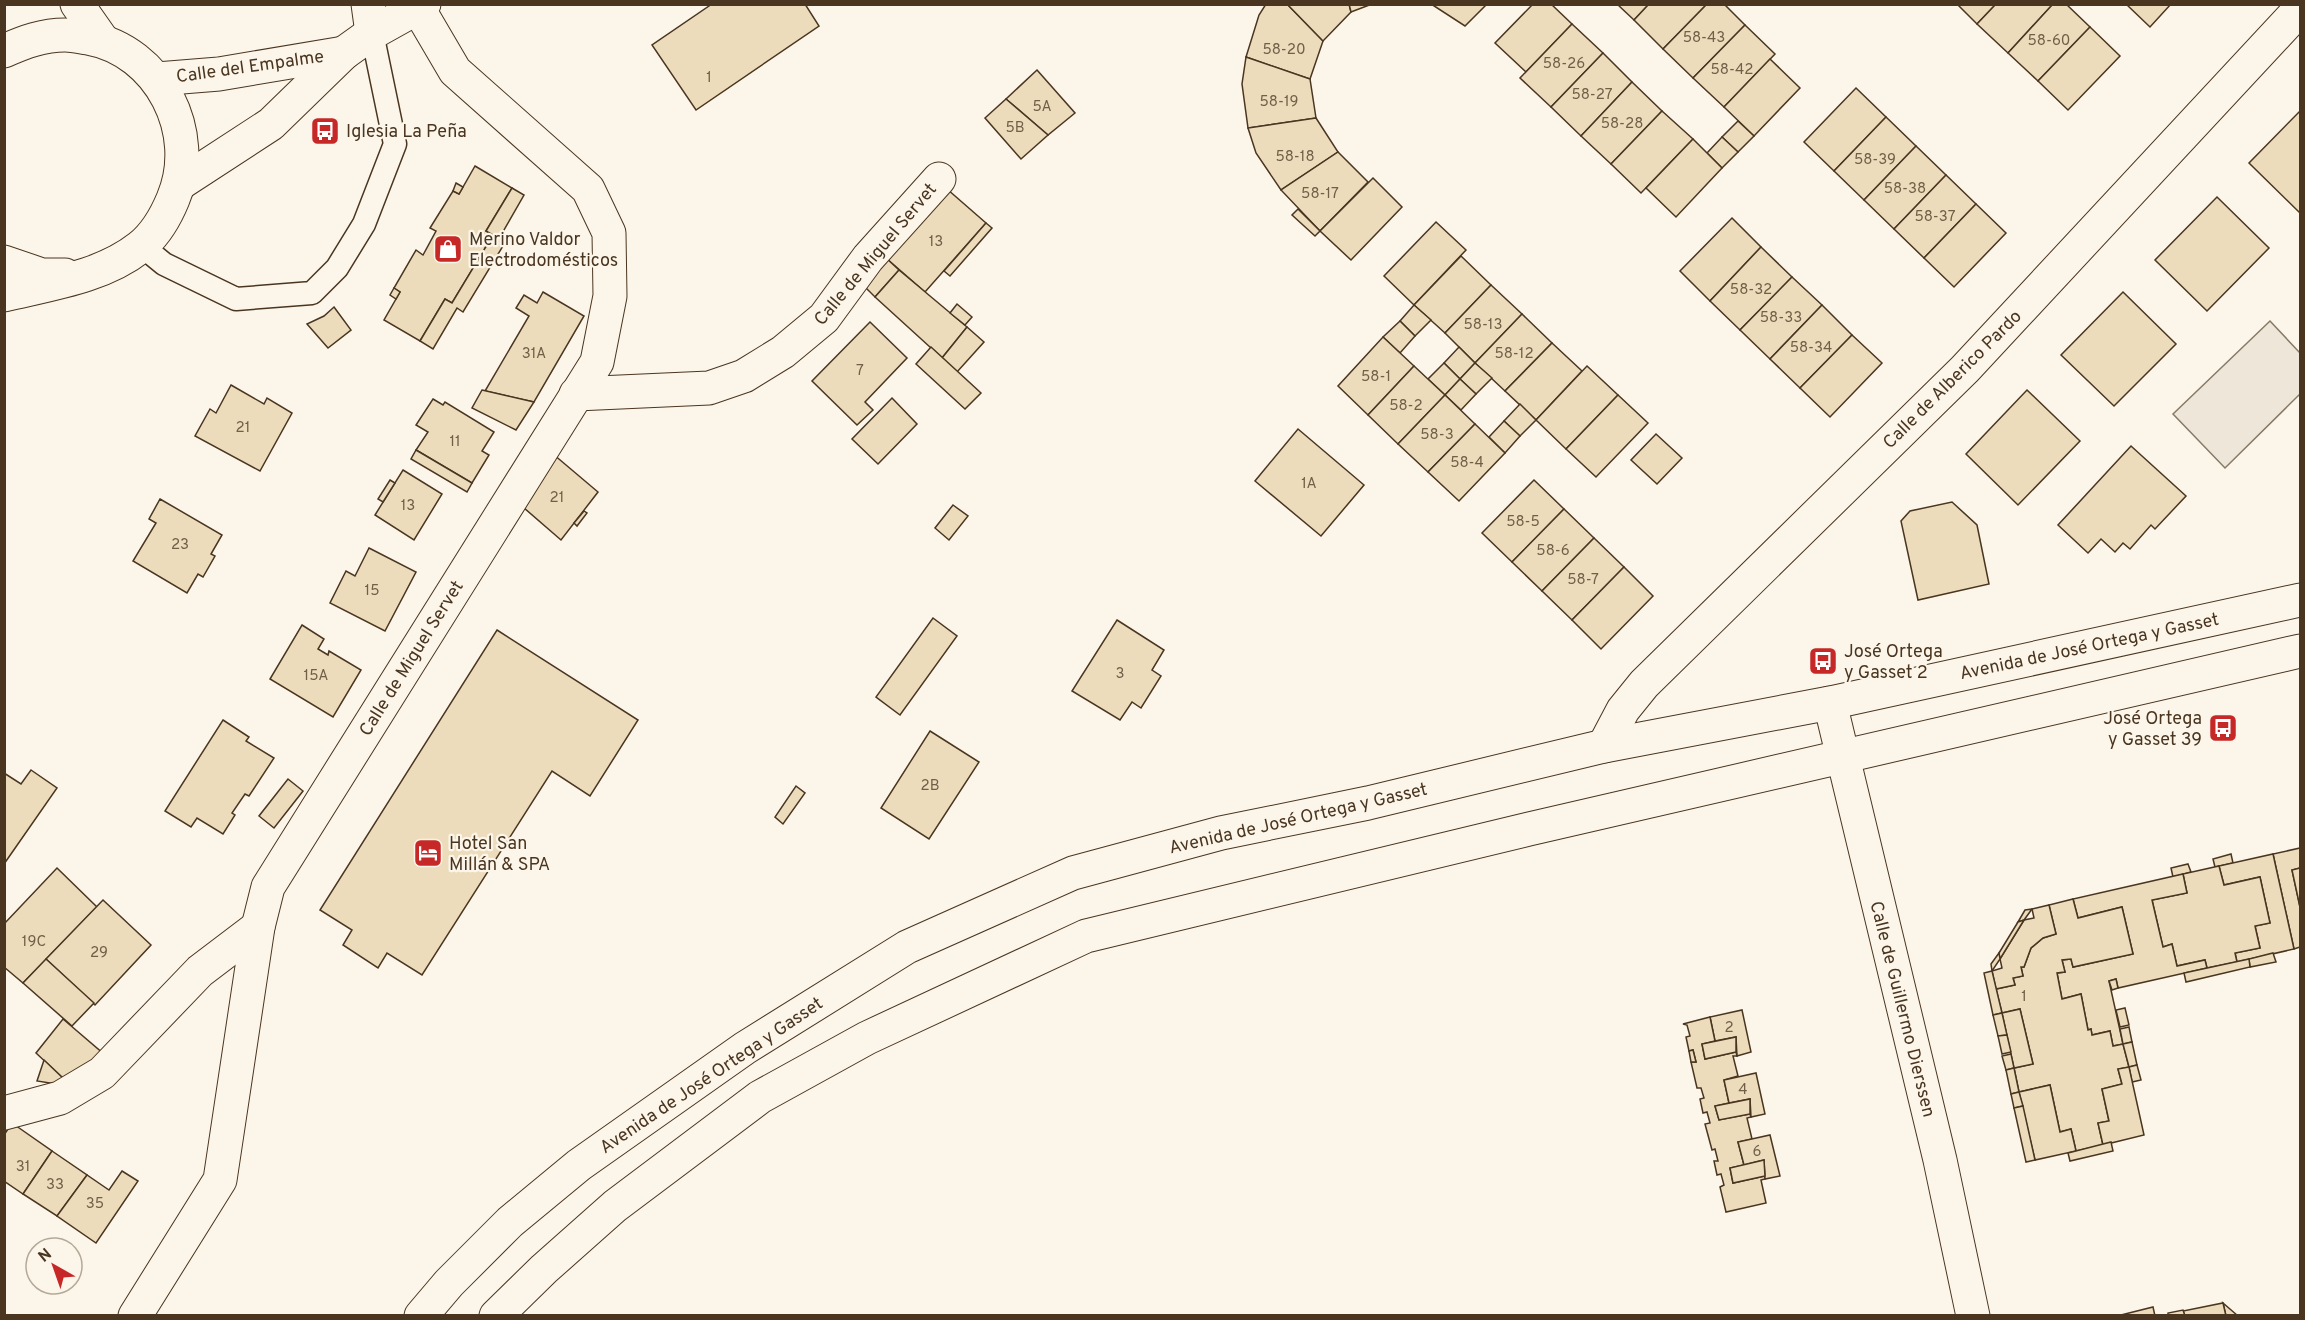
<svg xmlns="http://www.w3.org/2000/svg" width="2305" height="1320" viewBox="0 0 2305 1320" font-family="Overpass,sans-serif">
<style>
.green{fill:#ede6d9;stroke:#887966;stroke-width:1.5}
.building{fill:#ecdcbc;stroke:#4a3520;stroke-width:1.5}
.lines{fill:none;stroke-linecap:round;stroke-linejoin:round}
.service-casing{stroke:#4a3520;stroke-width:25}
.minor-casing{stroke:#4a3520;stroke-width:35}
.secondary-casing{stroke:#4a3520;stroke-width:35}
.primary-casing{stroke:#4a3520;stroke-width:35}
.trunk-casing{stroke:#4a3520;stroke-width:35}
.service{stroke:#fbf6e9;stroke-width:22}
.minor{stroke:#fbf6e9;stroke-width:33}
.secondary{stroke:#fbf6e9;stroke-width:33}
.primary{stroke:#fbf6e9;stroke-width:33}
.trunk{stroke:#fbf6e9;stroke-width:33}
.labels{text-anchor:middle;stroke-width:4.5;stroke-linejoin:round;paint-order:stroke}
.number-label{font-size:15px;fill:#725f47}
.street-label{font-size:18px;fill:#4a3520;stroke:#fbf6e9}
.poi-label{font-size:18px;fill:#4a3520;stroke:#fbf6e9;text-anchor:start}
</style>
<rect width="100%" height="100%" fill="#fbf6e9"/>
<polygon class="green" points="2270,321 2300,353 2300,394 2225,468 2173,414"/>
<g class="building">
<polygon points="712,4 805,4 819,26 696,110 652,45"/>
<polygon points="1266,4 1287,4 1323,41 1310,79 1246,57 1259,15"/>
<polygon points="1287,4 1349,4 1351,12 1323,41"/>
<polygon points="1349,4 1372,4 1351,12"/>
<polygon points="1431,4 1487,4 1465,26"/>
<polygon points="1533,4 1551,4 1572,24 1526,72 1495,43"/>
<polygon points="1617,4 1649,4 1634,20"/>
<polygon points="1649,4 1707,4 1663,49 1634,20"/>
<polygon points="1707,4 1724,4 1745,25 1693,78 1663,49"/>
<polygon points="1957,4 1996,4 1977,24"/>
<polygon points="1996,4 2053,4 2008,53 1977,24"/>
<polygon points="2053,4 2066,4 2090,27 2038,81 2008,53"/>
<polygon points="2126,4 2171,4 2150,27"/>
<polygon points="1572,24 1603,53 1551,107 1520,78"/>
<polygon points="1745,25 1775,54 1724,107 1693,78"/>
<polygon points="2090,27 2120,56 2068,110 2038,81"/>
<polygon points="1603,53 1632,82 1581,136 1551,107"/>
<polygon points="1246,57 1310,79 1316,118 1248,128 1242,84"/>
<polygon points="1770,59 1800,88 1754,136 1724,107"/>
<polygon points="1037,70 1075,113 1048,135 1006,99"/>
<polygon points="1632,82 1662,111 1611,164 1581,136"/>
<polygon points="1856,88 1886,117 1834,171 1804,142"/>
<polygon points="1006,99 1048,135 1021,159 985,118"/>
<polygon points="1662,111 1693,139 1641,193 1611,164"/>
<polygon points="2300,111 2300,213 2249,163"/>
<polygon points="1886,117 1916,146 1864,200 1834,171"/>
<polygon points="1316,118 1338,152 1281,190 1256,153 1248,128"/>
<polygon points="1738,121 1754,136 1738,152 1722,137"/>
<polygon points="1722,137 1738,152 1722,168 1707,153"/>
<polygon points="1693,139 1722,168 1676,217 1646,188"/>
<polygon points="1916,146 1946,175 1894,229 1864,200"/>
<polygon points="1338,152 1368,182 1320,231 1281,190"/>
<polygon points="475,166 512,188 486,231 493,235 452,303 445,299 420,341 384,320 400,292 394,288 416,250 423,255 436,231 430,228 453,191 459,194"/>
<polygon points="1946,175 1976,204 1924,258 1894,229"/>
<polygon points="1373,178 1402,207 1351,260 1320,231"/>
<polygon points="456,183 463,187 459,194 453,191"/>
<polygon points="512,188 524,195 500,237 506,241 463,312 457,308 433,349 420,341 445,299 452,303 493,235 486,231"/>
<polygon points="947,189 986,223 925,292 886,258"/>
<polygon points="2217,197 2269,248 2207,311 2155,260"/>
<polygon points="1976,204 2006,233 1954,287 1924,258"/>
<polygon points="1298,209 1320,231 1315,236 1292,215"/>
<polygon points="1732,218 1761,247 1710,301 1680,271"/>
<polygon points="1436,222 1466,250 1414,305 1384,276"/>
<polygon points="986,223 992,228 950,276 944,271"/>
<polygon points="1761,247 1792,277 1740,330 1710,301"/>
<polygon points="1461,256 1491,285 1445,333 1414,305"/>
<polygon points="886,258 899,270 875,297 863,285"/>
<polygon points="899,270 967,327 942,358 875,297"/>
<polygon points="1792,277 1822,305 1770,359 1740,330"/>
<polygon points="1491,285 1522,314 1475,363 1445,333"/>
<polygon points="394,288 400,292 396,299 390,295"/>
<polygon points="543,292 584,316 534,402 485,391 529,316 516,308 524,295 537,303"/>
<polygon points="2123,292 2176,344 2114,406 2061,355"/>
<polygon points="957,304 972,317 965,325 950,313"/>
<polygon points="1414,305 1431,320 1415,336 1400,321"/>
<polygon points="1822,305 1852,335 1800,388 1770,359"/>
<polygon points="334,307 351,330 328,348 307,324 324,316"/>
<polygon points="1522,314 1552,343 1505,391 1475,363"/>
<polygon points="1400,321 1415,336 1400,353 1383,337"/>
<polygon points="870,322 907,358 865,402 873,410 857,425 812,381"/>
<polygon points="967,327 984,342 957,372 942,358"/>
<polygon points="1852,335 1882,363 1830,417 1800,388"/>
<polygon points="1383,337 1414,366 1368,415 1338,386"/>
<polygon points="1552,343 1582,371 1536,420 1505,391"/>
<polygon points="931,347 981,393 965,409 916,364"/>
<polygon points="1459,347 1475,363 1460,379 1444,363"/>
<polygon points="1444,363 1460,379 1445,395 1428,379"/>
<polygon points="1475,363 1492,378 1476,394 1460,379"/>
<polygon points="1414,366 1445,395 1398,444 1368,415"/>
<polygon points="1587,366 1618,395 1566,449 1536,420"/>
<polygon points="1460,379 1476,394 1461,410 1445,395"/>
<polygon points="231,385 264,404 267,398 292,413 260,471 195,436 210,409 216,413"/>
<polygon points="482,390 534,402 516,430 472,408"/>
<polygon points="2027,390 2080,441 2018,505 1966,454"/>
<polygon points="1445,395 1475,424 1428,472 1398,444"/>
<polygon points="1618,395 1648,423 1596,477 1566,449"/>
<polygon points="892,398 917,424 878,464 852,439"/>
<polygon points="433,399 443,405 445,402 494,432 482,451 489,455 472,483 416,450 428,432 416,425"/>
<polygon points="1520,404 1536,420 1520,436 1504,421"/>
<polygon points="1504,421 1520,436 1505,453 1489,437"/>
<polygon points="1475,424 1505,453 1459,501 1428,472"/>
<polygon points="1298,429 1364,485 1321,536 1255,481"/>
<polygon points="1656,434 1682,458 1657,484 1631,460"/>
<polygon points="2131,446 2186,496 2155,529 2151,525 2130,549 2123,543 2115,552 2101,539 2088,553 2058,525"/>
<polygon points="416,450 472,483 467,492 411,459"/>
<polygon points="553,454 598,492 561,540 516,501"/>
<polygon points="403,470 442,494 414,540 375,515"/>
<polygon points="390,480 395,483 383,502 378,499"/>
<polygon points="1534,480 1564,509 1512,562 1482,533"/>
<polygon points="160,499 222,535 211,554 215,556 203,577 198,574 187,593 133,561 156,523 149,519"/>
<polygon points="1952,502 1977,525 1989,584 1918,600 1901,521 1910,511"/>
<polygon points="953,505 968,516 949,540 935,528"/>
<polygon points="1564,509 1594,538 1542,591 1512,562"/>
<polygon points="584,511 587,513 577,526 574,523"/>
<polygon points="1594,538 1624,567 1572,620 1542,591"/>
<polygon points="369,548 416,572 385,631 330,603 346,571 355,576"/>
<polygon points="1624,567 1653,596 1601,649 1572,620"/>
<polygon points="933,618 957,636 900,715 876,697"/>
<polygon points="1117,620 1164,650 1152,670 1161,676 1141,708 1132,702 1120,720 1072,691"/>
<polygon points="302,625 324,639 318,649 328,655 329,651 361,670 333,717 270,679"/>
<polygon points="497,630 638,720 590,796 552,771 422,975 387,953 378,968 343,945 352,930 320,910"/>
<polygon points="223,720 249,737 246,741 274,758 249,796 245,794 232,813 235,815 223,834 197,818 191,827 165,811"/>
<polygon points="930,731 979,762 929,839 881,808"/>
<polygon points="31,770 57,788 4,864 4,773 21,784"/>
<polygon points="288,779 303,791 274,828 259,816"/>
<polygon points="796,786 805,793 783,824 775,817"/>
<polygon points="2300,848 2300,868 2292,870 2300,907 2300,947 2294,949 2273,854"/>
<polygon points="2231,854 2233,863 2215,867 2213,859"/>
<polygon points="2273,854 2294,949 2237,962 2235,953 2260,948 2255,926 2270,923 2260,877 2224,885 2219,866"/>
<polygon points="2188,864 2191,872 2173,877 2171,868"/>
<polygon points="2219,866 2224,885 2260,877 2270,923 2255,926 2260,948 2235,953 2237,962 2207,968 2205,960 2177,966 2172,944 2163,947 2152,900 2187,893 2183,874"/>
<polygon points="57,868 97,907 23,983 4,967 4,924"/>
<polygon points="2300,868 2300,907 2292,870"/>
<polygon points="2183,874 2187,893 2152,900 2163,947 2172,944 2177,966 2205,960 2207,968 2118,988 2116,979 2109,981 2123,1044 2113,1046 2110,1031 2092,1035 2091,1029 2088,1030 2081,994 2062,999 2057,973 2065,972 2062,960 2071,959 2073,967 2133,954 2122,907 2078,918 2073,899"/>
<polygon points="2073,899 2078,918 2122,907 2133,954 2073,967 2071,959 2062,960 2065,972 2057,973 2062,999 2081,994 2088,1030 2091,1029 2092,1035 2110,1031 2113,1046 2123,1044 2129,1067 2118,1069 2122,1084 2102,1089 2109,1121 2098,1123 2103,1145 2076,1151 2071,1129 2060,1132 2050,1085 2019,1092 2014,1068 2033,1064 2020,1009 2002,1013 1996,989 2015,985 2013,978 2023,976 2021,967 2024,967 2031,948 2043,938 2056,934 2049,905"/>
<polygon points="103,900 151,945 95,1005 46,959"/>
<polygon points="2049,905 2056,934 2043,938 2031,948 2024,967 2021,967 2023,976 2013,978 2015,985 1996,989 1992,971 2002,968 2000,959 2024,920 2034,918 2032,909"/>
<polygon points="2032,909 2024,920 2018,922 2025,910"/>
<polygon points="2024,920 2000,959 1999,953 2018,922"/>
<polygon points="1999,953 2000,959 1992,971 1991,964"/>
<polygon points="2273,953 2276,962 2250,967 2249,959"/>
<polygon points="46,959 94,1003 72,1026 23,983"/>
<polygon points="2249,959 2250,967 2186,982 2184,973"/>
<polygon points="1992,971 2002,1013 1993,1015 1984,973"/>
<polygon points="2116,979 2118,988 2112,990 2109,981"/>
<polygon points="2125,1008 2129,1025 2120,1027 2116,1010"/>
<polygon points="2020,1009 2033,1064 2014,1068 2002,1013"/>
<polygon points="1742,1010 1751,1052 1737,1056 1736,1037 1715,1041 1710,1017"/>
<polygon points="2002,1013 2007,1035 1998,1036 1993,1015"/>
<polygon points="1710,1017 1715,1041 1702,1044 1705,1059 1736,1052 1737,1056 1733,1056 1738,1076 1724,1080 1729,1103 1715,1106 1719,1120 1750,1114 1751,1117 1747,1118 1752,1139 1738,1142 1744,1165 1730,1168 1733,1183 1765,1176 1765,1179 1761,1180 1766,1203 1726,1212 1720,1187 1724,1185 1721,1174 1717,1175 1714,1161 1718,1161 1715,1149 1712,1150 1705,1124 1710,1123 1707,1112 1703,1113 1700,1099 1704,1098 1701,1088 1697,1088 1691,1062 1696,1062 1693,1050 1689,1051 1686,1037 1690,1036 1687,1025 1683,1024"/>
<polygon points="63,1019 105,1055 66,1081 36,1053"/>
<polygon points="2129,1027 2132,1042 2123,1044 2120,1029"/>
<polygon points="2007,1035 2011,1052 2002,1054 1998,1036"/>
<polygon points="1736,1037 1736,1052 1705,1059 1702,1044"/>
<polygon points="2132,1042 2137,1065 2129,1067 2123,1044"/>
<polygon points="1693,1050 1696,1062 1691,1062 1689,1051"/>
<polygon points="2011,1054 2014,1068 2006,1070 2002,1056"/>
<polygon points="44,1060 66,1081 56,1084 37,1081"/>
<polygon points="2137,1065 2141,1080 2132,1082 2129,1067"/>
<polygon points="2129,1067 2144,1135 2103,1145 2098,1123 2109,1121 2102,1089 2122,1084 2118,1069"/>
<polygon points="2014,1068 2019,1092 2011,1094 2006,1070"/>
<polygon points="1756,1073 1765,1114 1751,1117 1750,1099 1729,1103 1724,1080"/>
<polygon points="2050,1085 2060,1132 2071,1129 2076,1151 2035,1160 2019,1092"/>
<polygon points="2019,1092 2023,1106 2014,1108 2011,1094"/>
<polygon points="1750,1099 1750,1114 1719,1120 1715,1106"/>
<polygon points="2023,1106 2035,1160 2026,1162 2014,1108"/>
<polygon points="12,1123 52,1151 23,1194 4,1181 4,1135"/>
<polygon points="1770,1135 1780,1176 1765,1179 1764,1160 1744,1165 1738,1142"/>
<polygon points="2111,1142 2113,1151 2070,1161 2068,1153"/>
<polygon points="52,1151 87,1175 57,1216 23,1194"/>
<polygon points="1764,1160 1765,1176 1733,1183 1730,1168"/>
<polygon points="122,1171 138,1181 96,1243 57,1216 87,1175 109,1190"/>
<polygon points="2223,1303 2238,1316 2226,1316"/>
<polygon points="2223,1303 2226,1316 2185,1316 2183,1311"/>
<polygon points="2153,1307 2155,1316 2117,1316"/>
<polygon points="2183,1310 2185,1316 2168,1316 2168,1313"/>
</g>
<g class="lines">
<g class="service-casing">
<polyline id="service" points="142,246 164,264 236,299 312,293 337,268 364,224 395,144 372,33"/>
</g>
<g class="minor-casing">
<g id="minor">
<polyline points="368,4 372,33"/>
<polyline points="576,394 709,388 744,376 783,352 824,318 868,258 939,179"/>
<polyline points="1830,703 1940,1160 1973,1316"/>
<polyline points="1604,746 1623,710 1644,684 1965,369 2300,9"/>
<polyline points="4,1113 60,1098 102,1073 200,971 258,927"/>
<polyline points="135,1316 220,1180 258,927 268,887 597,362 610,296 609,233 588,189 455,71 418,8"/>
</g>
</g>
<g class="secondary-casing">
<g id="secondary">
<polyline points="421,1316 449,1283 510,1222 579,1165 745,1048 907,947 1073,873 1221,833 1368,803 1604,746 1830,703 2300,600"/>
<polyline points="496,1316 544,1269 615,1206 760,1097 867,1038 1086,936 1529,829 2300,651"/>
</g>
</g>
<g class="primary-casing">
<g id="primary">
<polyline points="157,79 219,74 344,53"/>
<polyline points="179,184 271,124 344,53 372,33 424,4"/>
</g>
</g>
<g class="trunk-casing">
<g id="trunk">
<polyline points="77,4 103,41"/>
<path d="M4,51c20,-9 39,-16 61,-16 8,0 16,2 23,3 72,13 113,95 85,161 -7,17 -18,36 -33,48 -38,30 -90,37 -136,48"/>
<polyline points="4,262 42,275 65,275"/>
</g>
</g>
<use href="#service" class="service"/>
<use href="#minor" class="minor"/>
<use href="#secondary" class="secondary"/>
<use href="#primary" class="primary"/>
<use href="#trunk" class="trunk"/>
</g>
<defs>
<g id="bus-square" transform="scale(1.5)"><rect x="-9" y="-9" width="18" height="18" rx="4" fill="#c62828" stroke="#fbf6e9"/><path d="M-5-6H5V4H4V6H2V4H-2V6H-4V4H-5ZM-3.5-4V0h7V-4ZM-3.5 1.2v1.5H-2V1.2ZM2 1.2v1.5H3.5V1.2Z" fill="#fff"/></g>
<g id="shop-square" transform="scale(1.5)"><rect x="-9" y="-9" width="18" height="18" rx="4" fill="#c62828" stroke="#fbf6e9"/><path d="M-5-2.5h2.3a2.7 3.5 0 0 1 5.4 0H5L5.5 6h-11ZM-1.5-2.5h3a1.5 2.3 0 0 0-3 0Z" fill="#fff"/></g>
<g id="hotel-square" transform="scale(1.5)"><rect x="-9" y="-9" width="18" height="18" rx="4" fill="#c62828" stroke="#fbf6e9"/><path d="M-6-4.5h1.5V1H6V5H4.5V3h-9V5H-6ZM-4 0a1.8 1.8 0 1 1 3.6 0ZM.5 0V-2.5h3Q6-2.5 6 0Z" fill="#fff"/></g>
</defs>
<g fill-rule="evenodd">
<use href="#bus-square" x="325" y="131"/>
<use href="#shop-square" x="448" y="249"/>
<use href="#bus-square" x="1823" y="661"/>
<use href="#bus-square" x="2223" y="728"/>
<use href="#hotel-square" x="428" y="853"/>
</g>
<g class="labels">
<g class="number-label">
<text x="1704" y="42">58-43</text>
<text x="2049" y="45">58-60</text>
<text x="1284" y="54">58-20</text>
<text x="1564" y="68">58-26</text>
<text x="1732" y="74">58-42</text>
<text x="709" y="82">1</text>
<text x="1592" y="99">58-27</text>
<text x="1279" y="106">58-19</text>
<text x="1042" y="111">5A</text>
<text x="1622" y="128">58-28</text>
<text x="1015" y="132">5B</text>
<text x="1295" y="161">58-18</text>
<text x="1875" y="164">58-39</text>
<text x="1905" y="193">58-38</text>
<text x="1320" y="198">58-17</text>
<text x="1935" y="221">58-37</text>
<text x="936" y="246">13</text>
<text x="1751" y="294">58-32</text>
<text x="1781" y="322">58-33</text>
<text x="1483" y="329">58-13</text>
<text x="1811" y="352">58-34</text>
<text x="534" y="358">31A</text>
<text x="1514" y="358">58-12</text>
<text x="860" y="375">7</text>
<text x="1376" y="381">58-1</text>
<text x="1406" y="410">58-2</text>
<text x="243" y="432">21</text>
<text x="1437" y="439">58-3</text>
<text x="455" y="446">11</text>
<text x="1467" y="467">58-4</text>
<text x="1309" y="488">1A</text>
<text x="557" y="502">21</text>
<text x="408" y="510">13</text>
<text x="1523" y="526">58-5</text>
<text x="180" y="549">23</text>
<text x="1553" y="555">58-6</text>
<text x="1583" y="584">58-7</text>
<text x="372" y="595">15</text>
<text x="1120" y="678">3</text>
<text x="316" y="680">15A</text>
<text x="930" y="790">2B</text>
<text x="34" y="946">19C</text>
<text x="99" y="957">29</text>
<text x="2024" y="1001">1</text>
<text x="1729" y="1032">2</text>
<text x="1743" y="1094">4</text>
<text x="1757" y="1156">6</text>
<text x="23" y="1171">31</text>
<text x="55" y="1189">33</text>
<text x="95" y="1208">35</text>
</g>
<g class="street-label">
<text transform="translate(250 66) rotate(-8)" y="6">Calle del Empalme</text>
<text transform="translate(875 254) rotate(-50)" y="6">Calle de Miguel Servet</text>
<text transform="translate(1952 379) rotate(-45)" y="6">Calle de Alberico Pardo</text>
<text transform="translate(2089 646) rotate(-12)" y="6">Avenida de José Ortega y Gasset</text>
<text transform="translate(411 658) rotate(-58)" y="6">Calle de Miguel Servet</text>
<text transform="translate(1298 818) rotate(-13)" y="6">Avenida de José Ortega y Gasset</text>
<text transform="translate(1903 1009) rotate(76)" y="6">Calle de Guillermo Dierssen</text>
<text transform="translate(711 1075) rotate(-34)" y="6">Avenida de José Ortega y Gasset</text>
</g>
<g class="poi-label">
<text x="346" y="137">Iglesia La Peña</text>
<text x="469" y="245">Merino Valdor<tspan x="469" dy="21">Electrodomésticos</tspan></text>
<text x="1844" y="657">José Ortega<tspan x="1844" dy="21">y Gasset 2</tspan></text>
<text x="2202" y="724" text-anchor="end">José Ortega<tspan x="2202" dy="21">y Gasset 39</tspan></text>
<text x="449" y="849">Hotel San<tspan x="449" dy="21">Millán &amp; SPA</tspan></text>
</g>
</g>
<rect width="2305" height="1320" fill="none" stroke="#4a3520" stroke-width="12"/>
<g transform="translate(54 1266) rotate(320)"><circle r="28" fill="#fbf6e9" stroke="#b4a999" stroke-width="1.5"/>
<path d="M0-4.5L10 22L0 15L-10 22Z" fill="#c62828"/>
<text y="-9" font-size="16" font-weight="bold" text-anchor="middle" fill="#4a3520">N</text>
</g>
</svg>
